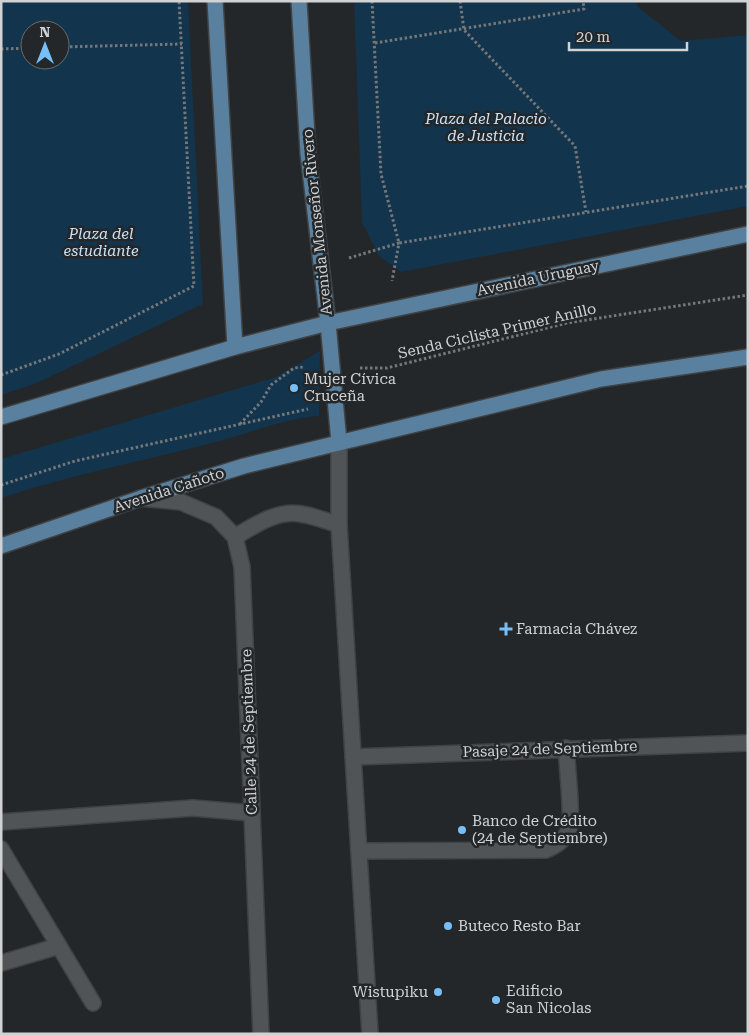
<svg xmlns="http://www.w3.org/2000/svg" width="749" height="1035" viewBox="0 0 749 1035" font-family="'Roboto Serif',serif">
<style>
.green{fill:#12344d;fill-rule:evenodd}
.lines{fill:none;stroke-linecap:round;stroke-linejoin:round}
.minor-casing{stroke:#404244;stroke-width:18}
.major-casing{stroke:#404244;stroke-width:18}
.path{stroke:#757779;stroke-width:3;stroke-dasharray:2.5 2.5;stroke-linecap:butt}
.minor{stroke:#515457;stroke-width:15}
.major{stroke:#59809e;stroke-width:15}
.poi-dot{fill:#78bff8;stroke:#242729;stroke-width:2}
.labels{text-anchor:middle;stroke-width:5;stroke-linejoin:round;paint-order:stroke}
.park-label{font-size:15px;font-style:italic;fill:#cae3f8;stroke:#242729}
.street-label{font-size:15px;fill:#d0d2d4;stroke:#242729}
.poi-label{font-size:15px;fill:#d0d2d4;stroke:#242729;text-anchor:start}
</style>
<rect width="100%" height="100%" fill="#242729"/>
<g class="green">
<path d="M1,1h187l15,303 -166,79 -36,12zM30,30h30v30h-30z"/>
<polygon points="354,1 637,1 637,6 681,41 748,35 748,206 401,272 379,256 362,222"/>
<path d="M320,351l-1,65c-38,3 -71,18 -107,27 -70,18 -142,32 -211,55v-39l275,-82z"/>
</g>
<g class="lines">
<g class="minor-casing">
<g id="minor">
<polyline points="339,442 339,525 370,1034"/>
<polyline points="141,498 181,502 216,517 235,537 242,567 261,1034"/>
<path d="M235,537c20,-12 42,-27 66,-23 13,2 26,7 38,11"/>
<polyline points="353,757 748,743"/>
<polyline points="1,822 193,808 252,813"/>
<polyline points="1,849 93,1003"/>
<path d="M359,851l187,-1c9,-4 18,-9 23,-20 4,-11 -2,-66 -3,-82"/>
<polyline points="1,963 59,946"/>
</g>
</g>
<g class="major-casing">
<g id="major">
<polyline points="215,1 235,347"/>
<polyline points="299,1 308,153 328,323 339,442"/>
<polyline points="1,417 235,347 328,323 748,234"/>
<polyline points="1,546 141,498 244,466 601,379 748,357"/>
</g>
</g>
<g class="path">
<polyline points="372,1 381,174 399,243 748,186"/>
<polyline points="460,1 464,30 575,146 586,212"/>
<polyline points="375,43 584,9 583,1"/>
<polyline points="60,47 182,44"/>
<polyline points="1,49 30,48"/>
<polyline points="349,258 399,243 392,281"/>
<polyline points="360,368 387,368 567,323 748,295"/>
<polyline points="1,375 59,354 194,286 179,1"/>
<polyline points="240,424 261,402 271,385 294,368 304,367"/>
<polyline points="1,485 75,461 308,409"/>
</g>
<use href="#minor" class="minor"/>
<use href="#major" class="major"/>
</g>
<g class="poi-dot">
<circle cx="294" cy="388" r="5"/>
<path d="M503.5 621.5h5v5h5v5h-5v5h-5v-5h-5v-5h5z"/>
<circle cx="462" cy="830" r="5"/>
<circle cx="448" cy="926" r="5"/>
<circle cx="438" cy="992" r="5"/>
<circle cx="496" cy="1000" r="5"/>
</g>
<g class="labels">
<g class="park-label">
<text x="486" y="124">Plaza del Palacio<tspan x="486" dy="17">de Justicia</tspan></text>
<text x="101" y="239">Plaza del<tspan x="101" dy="17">estudiante</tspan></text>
</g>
<g class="street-label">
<text transform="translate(317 222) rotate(-96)" y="5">Avenida Monseñor Rivero</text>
<text transform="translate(538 278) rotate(-12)" y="5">Avenida Uruguay</text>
<text transform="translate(497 331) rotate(-13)" y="5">Senda Ciclista Primer Anillo</text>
<text transform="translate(169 490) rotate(-18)" y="5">Avenida Cañoto</text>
<text transform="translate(249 732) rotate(-92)" y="5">Calle 24 de Septiembre</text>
<text transform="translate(550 749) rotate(-2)" y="5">Pasaje 24 de Septiembre</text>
</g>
<g class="poi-label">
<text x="304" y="384">Mujer Cívica<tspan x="304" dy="17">Cruceña</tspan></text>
<text x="516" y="634">Farmacia Chávez</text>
<text x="472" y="826">Banco de Crédito<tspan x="472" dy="17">(24 de Septiembre)</tspan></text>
<text x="458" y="931">Buteco Resto Bar</text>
<text x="506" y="996">Edificio<tspan x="506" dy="17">San Nicolas</tspan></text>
<text x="428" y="997" text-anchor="end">Wistupiku</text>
</g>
</g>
<rect width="749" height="1035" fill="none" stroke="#d0d2d4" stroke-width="5"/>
<g transform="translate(45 45)"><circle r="24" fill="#242729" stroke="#696b6d"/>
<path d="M0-4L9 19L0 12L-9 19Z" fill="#78bff8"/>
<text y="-8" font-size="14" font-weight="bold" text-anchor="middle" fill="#d0d2d4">N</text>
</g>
<path d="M569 42v8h118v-8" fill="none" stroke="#d0d2d4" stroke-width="2.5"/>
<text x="576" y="42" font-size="15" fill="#d0d2d4" stroke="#242729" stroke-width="4" paint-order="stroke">20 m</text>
</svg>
